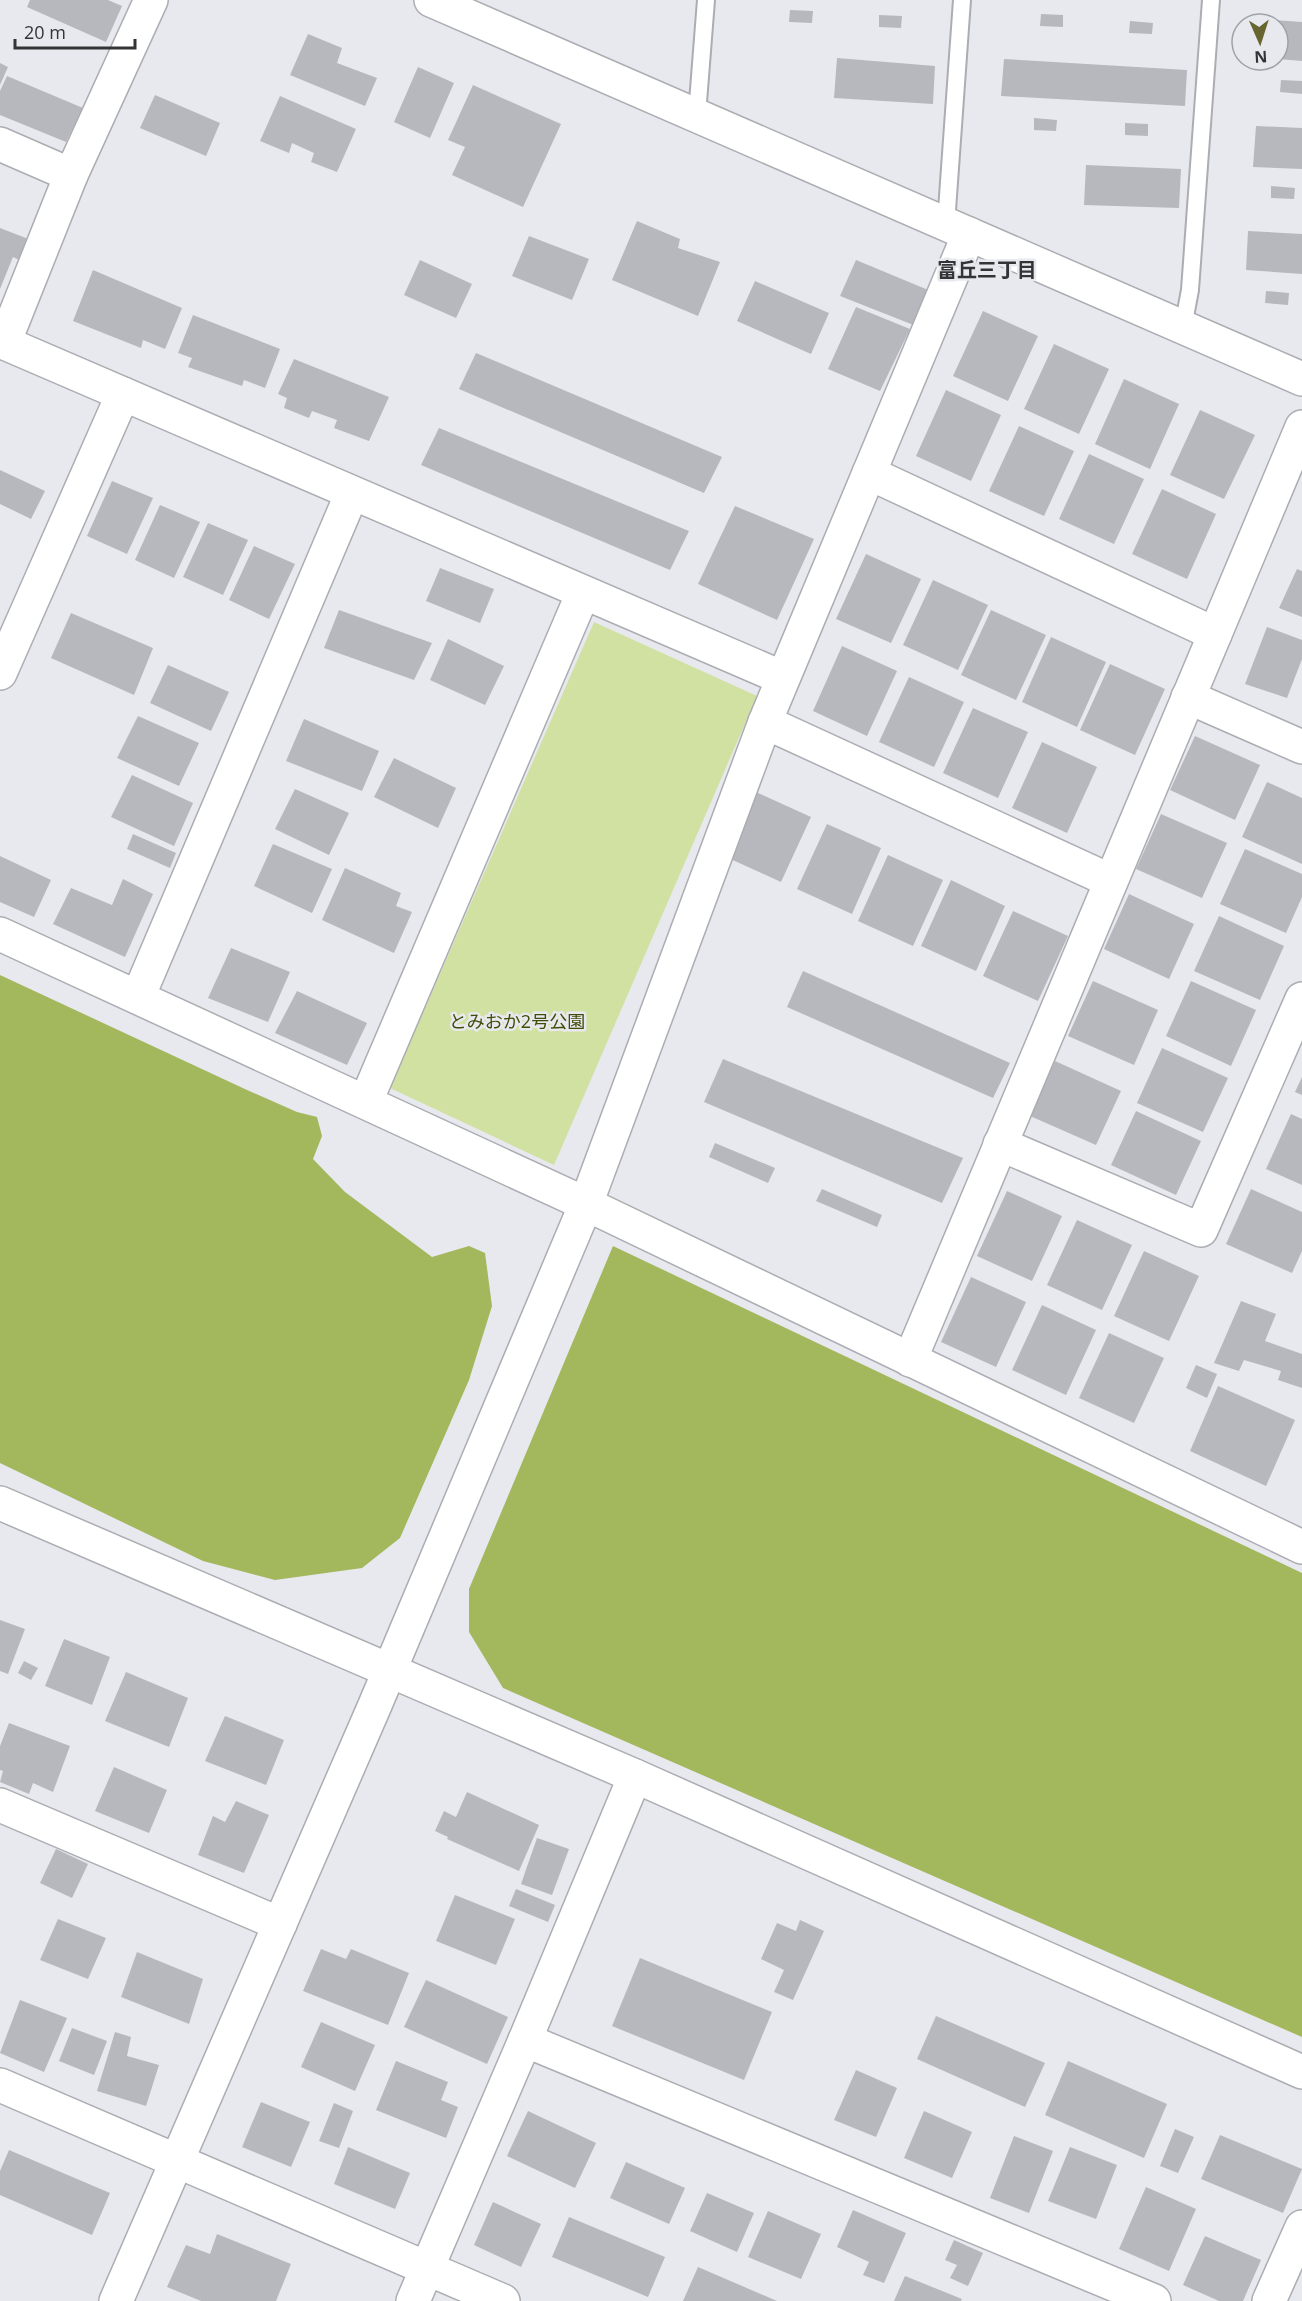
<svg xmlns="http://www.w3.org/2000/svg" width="1302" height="2301" viewBox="0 0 1302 2301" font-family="'Open Sans','Noto Sans JP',sans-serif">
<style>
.green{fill:#d1e1a1}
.forest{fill:#a3b75d}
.building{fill:#b7b8bd}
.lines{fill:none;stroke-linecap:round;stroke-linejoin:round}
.lane-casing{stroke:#abadb2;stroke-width:20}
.street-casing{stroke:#abadb2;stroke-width:36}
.secondary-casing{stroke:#abadb2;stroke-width:36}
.lane{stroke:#fff;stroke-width:16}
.street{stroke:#fff;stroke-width:33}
.secondary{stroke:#fff;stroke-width:33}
.labels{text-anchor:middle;stroke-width:5;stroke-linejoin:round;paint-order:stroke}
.park-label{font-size:18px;fill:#414c07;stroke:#e8e9ef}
.neighbourhood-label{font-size:20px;font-weight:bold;fill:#333436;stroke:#e8e9ef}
</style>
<rect width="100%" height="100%" fill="#e8e9ef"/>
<polygon class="green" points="594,622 757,696 554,1165 390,1088"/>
<g class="forest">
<polygon points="0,975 247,1090 297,1112 317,1117 322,1136 313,1159 345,1192 432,1257 469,1246 485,1253 492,1306 469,1380 400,1538 362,1568 275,1580 203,1561 0,1463"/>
<polygon points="613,1246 1302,1573 1302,2037 503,1688 469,1632 469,1589"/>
</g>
<g class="building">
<polygon points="30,0 108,0 122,6 106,42 27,7"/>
<polygon points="790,10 813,11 812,23 789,22"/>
<polygon points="1041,14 1063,15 1063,27 1040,26"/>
<polygon points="879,15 902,16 901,28 879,27"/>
<polygon points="1260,19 1302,22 1302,61 1278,59 1278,24 1259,24"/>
<polygon points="1130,21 1153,23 1152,34 1129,33"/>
<polygon points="308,34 342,48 337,63 377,78 365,106 290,75"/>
<polygon points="837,58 935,66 933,104 834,98"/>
<polygon points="1004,59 1187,70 1185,106 1001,96"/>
<polygon points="0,63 8,67 0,85"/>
<polygon points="418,67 454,83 430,138 394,122"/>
<polygon points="7,76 83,108 66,142 0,115 0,91"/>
<polygon points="1281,80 1302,81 1302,94 1280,92"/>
<polygon points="473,85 561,124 523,207 452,175 465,147 448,140"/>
<polygon points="155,95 220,123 206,156 140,128"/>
<polygon points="280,96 356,129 337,172 311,162 314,153 292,143 289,153 260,141"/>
<polygon points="1034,118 1057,120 1056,131 1034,130"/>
<polygon points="1125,123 1148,124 1148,136 1125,135"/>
<polygon points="1256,126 1302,128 1302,169 1253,167"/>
<polygon points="1086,165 1181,169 1179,208 1084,205"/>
<polygon points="1271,186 1295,188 1294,199 1271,198"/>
<polygon points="637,221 680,239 678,248 720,262 698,316 612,280"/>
<polygon points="0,228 31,240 23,262 13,257 0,289"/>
<polygon points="1248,231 1302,234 1302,274 1246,270"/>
<polygon points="529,236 589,259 572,300 512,276"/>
<polygon points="420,260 472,284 456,318 404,295"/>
<polygon points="856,260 933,292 916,326 840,296"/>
<polygon points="93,270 182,308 165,349 143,340 141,348 73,321"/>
<polygon points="755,281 829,313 811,354 737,321"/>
<polygon points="1266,291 1289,293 1288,305 1265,303"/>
<polygon points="856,307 910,329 880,391 828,369"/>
<polygon points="983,311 1038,336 1008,401 953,376"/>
<polygon points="193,315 280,349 265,388 244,380 242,386 188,367 192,358 178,353"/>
<polygon points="1054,344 1109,369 1079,434 1024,409"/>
<polygon points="476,353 722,457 704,493 459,389"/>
<polygon points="294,359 389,397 369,441 334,428 337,420 312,411 309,418 284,408 287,398 278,394"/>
<polygon points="1124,379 1179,404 1150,469 1095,444"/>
<polygon points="946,390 1001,415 971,481 916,456"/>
<polygon points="1200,410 1255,435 1224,499 1170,475"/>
<polygon points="1019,426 1074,451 1044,516 989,491"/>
<polygon points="439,428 689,531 670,570 421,465"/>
<polygon points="1089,454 1144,479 1114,544 1059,519"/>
<polygon points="0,470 45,491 31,519 0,504"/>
<polygon points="112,481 153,498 127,554 87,536"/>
<polygon points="1162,489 1216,514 1187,579 1132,554"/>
<polygon points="160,505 200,522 174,578 135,560"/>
<polygon points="735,506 814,539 777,620 698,584"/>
<polygon points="208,523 248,540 223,595 183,577"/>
<polygon points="254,546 295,564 269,619 229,600"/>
<polygon points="866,554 921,579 891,643 836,619"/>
<polygon points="440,568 494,589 480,623 426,601"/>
<polygon points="1297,569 1302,571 1302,617 1279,608"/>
<polygon points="933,580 988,605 958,670 903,645"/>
<polygon points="339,610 432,643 414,680 324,648"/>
<polygon points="991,610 1046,635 1016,700 961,675"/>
<polygon points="71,613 153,648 134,695 51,658"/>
<polygon points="1267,627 1302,640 1302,659 1287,698 1245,684"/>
<polygon points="1051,637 1106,662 1077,727 1022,702"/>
<polygon points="448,639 504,666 485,705 430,680"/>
<polygon points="842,646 897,671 867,736 813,711"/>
<polygon points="1110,664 1165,689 1135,755 1080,730"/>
<polygon points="168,665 229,692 211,731 150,703"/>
<polygon points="909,677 964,702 934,767 879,742"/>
<polygon points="973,708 1028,732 998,798 943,773"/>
<polygon points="138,716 199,743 179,786 117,758"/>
<polygon points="304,719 379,751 362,791 286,761"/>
<polygon points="1195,736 1260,765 1235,820 1170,790"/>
<polygon points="1042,742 1097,767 1067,833 1012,808"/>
<polygon points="394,758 456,788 438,828 374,797"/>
<polygon points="132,775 193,803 174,846 111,817"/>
<polygon points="1267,782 1302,798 1302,864 1242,837"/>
<polygon points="295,789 349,813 329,855 275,829"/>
<polygon points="756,792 811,817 781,882 726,857"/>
<polygon points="1161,814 1227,843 1202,898 1136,869"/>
<polygon points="827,824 881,848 852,914 797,889"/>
<polygon points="133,834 176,853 170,868 127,849"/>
<polygon points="273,844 332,869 312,913 254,886"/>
<polygon points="1245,849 1302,874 1302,897 1286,933 1220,904"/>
<polygon points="888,855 943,880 913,946 858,921"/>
<polygon points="0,856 51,880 34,917 0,902"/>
<polygon points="345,868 401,893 396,906 412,912 394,953 322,920"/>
<polygon points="123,879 153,894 125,957 53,924 71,888 112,905"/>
<polygon points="951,880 1005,906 976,971 921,946"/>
<polygon points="1129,894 1194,924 1169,979 1104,949"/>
<polygon points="1013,911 1068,936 1038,1001 983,976"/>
<polygon points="1219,916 1284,946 1260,1000 1194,971"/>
<polygon points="231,948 290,972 268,1022 208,998"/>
<polygon points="803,971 1010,1063 993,1098 787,1007"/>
<polygon points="1093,981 1158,1010 1134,1065 1068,1036"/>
<polygon points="1191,981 1256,1010 1231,1066 1166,1036"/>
<polygon points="297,991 367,1023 347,1065 275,1033"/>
<polygon points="1162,1048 1228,1078 1203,1132 1137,1103"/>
<polygon points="723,1059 963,1158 942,1203 704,1102"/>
<polygon points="1055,1061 1121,1091 1096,1145 1030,1116"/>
<polygon points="1302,1077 1302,1095 1295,1092"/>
<polygon points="1136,1111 1201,1141 1176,1195 1111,1165"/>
<polygon points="1291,1114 1302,1119 1302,1185 1266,1169"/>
<polygon points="715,1143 775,1168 768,1183 709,1157"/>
<polygon points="822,1189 882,1215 877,1227 816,1201"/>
<polygon points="1251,1189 1302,1212 1302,1251 1292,1273 1226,1244"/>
<polygon points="1007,1191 1062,1216 1032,1281 977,1256"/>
<polygon points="1077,1220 1132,1245 1102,1310 1047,1285"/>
<polygon points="1144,1251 1199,1276 1169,1341 1114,1316"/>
<polygon points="971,1277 1026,1302 996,1367 941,1342"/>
<polygon points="1241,1301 1276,1314 1265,1341 1302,1354 1302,1388 1278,1380 1281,1371 1244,1360 1239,1371 1214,1363"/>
<polygon points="1042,1305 1096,1330 1066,1395 1012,1370"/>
<polygon points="1109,1333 1164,1358 1134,1423 1079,1398"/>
<polygon points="1196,1365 1217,1374 1207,1398 1186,1388"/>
<polygon points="1218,1386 1295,1420 1266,1486 1190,1451"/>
<polygon points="0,1620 25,1629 8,1674 0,1671"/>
<polygon points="64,1639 110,1657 92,1705 45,1686"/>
<polygon points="24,1661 38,1668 31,1680 18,1673"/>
<polygon points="126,1672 188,1698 169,1747 105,1721"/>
<polygon points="225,1716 284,1740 266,1785 205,1761"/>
<polygon points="9,1723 70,1746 53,1792 33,1783 29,1794 0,1782 3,1771 0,1770 0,1746"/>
<polygon points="114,1767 167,1790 149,1833 95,1811"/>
<polygon points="467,1792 539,1825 519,1871 447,1839 448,1837 435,1831 444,1811 456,1817"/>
<polygon points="236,1801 269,1815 244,1873 198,1855 213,1816 225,1822"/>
<polygon points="537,1838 569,1849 552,1895 521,1884"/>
<polygon points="56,1849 88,1864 72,1898 40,1883"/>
<polygon points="516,1889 555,1905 548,1922 509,1906"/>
<polygon points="455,1895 515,1919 496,1965 436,1941"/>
<polygon points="58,1919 106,1938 88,1979 40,1960"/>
<polygon points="800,1920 824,1931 793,2000 774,1992 784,1970 761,1959 777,1923 796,1931"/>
<polygon points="321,1949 346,1959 351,1949 409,1973 388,2025 303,1991"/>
<polygon points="137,1952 203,1979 189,2024 121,1997"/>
<polygon points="640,1958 772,2012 744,2080 612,2026"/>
<polygon points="426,1980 508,2017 487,2064 404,2027"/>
<polygon points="20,2000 67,2018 44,2072 0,2053"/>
<polygon points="936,2016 1045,2063 1025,2107 917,2059"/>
<polygon points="321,2022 375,2045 355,2091 301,2067"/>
<polygon points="72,2028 107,2041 94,2075 59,2061"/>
<polygon points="115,2032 131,2037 127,2056 159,2065 146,2106 97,2091"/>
<polygon points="396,2061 448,2082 441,2100 458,2107 446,2138 376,2110"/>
<polygon points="1068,2061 1167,2104 1144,2158 1045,2115"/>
<polygon points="856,2070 897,2088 876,2137 834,2120"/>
<polygon points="261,2102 310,2122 291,2167 242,2147"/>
<polygon points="334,2103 353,2111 339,2148 319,2141"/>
<polygon points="528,2111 596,2143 575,2188 507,2156"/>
<polygon points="924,2111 972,2132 952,2178 904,2158"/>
<polygon points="1175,2129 1194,2137 1178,2173 1160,2166"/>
<polygon points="1220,2135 1302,2169 1283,2213 1201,2179"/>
<polygon points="1014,2136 1053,2151 1029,2213 990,2198"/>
<polygon points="348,2147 410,2173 395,2209 334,2184"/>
<polygon points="1070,2147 1117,2165 1096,2219 1048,2201"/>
<polygon points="9,2150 110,2193 92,2235 0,2195 0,2171"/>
<polygon points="626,2162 685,2188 669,2224 610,2198"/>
<polygon points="1146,2187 1196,2209 1169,2271 1119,2249"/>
<polygon points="707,2193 754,2213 737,2252 690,2231"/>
<polygon points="493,2202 541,2224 521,2267 474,2245"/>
<polygon points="853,2210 906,2233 884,2283 863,2275 869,2262 837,2247"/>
<polygon points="768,2211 821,2234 801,2279 748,2257"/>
<polygon points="569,2217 665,2257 648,2297 552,2257"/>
<polygon points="217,2234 291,2264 276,2301 201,2301 167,2287 186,2245 210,2254"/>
<polygon points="1205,2236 1261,2260 1243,2301 1219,2301 1183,2285"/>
<polygon points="954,2240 983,2253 968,2286 950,2278 957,2265 945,2260"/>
<polygon points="698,2267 777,2301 683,2301"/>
<polygon points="905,2276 962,2299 961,2301 894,2301"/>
</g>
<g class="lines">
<g class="lane-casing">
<g id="lane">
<polyline points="697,115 706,0"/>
<polyline points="946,224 962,0"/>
<polyline points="1183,327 1190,290 1211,0"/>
</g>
</g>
<g class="street-casing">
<g id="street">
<polyline points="0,144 71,175"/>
<polyline points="0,341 783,678"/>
<polyline points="4,343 71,175 151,0"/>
<polyline points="869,473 1215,634"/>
<polyline points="0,673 123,394"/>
<polyline points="1188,697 1302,747"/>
<polyline points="765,722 1111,881"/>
<polyline points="0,934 586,1204 1302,1547"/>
<polyline points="138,997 352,493"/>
<polyline points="366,1101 583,593"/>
<polyline points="1000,1144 1201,1230 1302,999"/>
<polyline points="910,1360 1302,427"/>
<polyline points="0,1805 280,1924"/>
<polyline points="525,2040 1154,2301"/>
<polyline points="0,2085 503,2301"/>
<polyline points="116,2301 375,1705 586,1204 765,722 969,234"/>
<polyline points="413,2301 525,2040 635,1776"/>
<polyline points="1269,2301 1302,2227"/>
</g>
</g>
<g class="secondary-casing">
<g id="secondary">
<polyline points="431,0 1302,379"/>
<polyline points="0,1503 635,1776 1302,2072"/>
</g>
</g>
<use href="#lane" class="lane"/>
<use href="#street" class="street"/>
<use href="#secondary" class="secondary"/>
</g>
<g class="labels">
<g class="park-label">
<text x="517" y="1028">とみおか2号公園</text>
</g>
<g class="neighbourhood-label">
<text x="987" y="277">富丘三丁目</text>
</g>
</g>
<g transform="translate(1260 42) rotate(177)"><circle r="28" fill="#e8e9ef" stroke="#a0a1a5" stroke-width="1.5"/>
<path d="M0-4.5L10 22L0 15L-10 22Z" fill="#686531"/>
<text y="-9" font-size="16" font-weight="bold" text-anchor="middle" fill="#333436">N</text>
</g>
<path d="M15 39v9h120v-9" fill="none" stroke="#333436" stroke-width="3"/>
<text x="24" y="39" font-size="18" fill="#333436" stroke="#e8e9ef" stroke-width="4.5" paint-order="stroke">20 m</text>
</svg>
